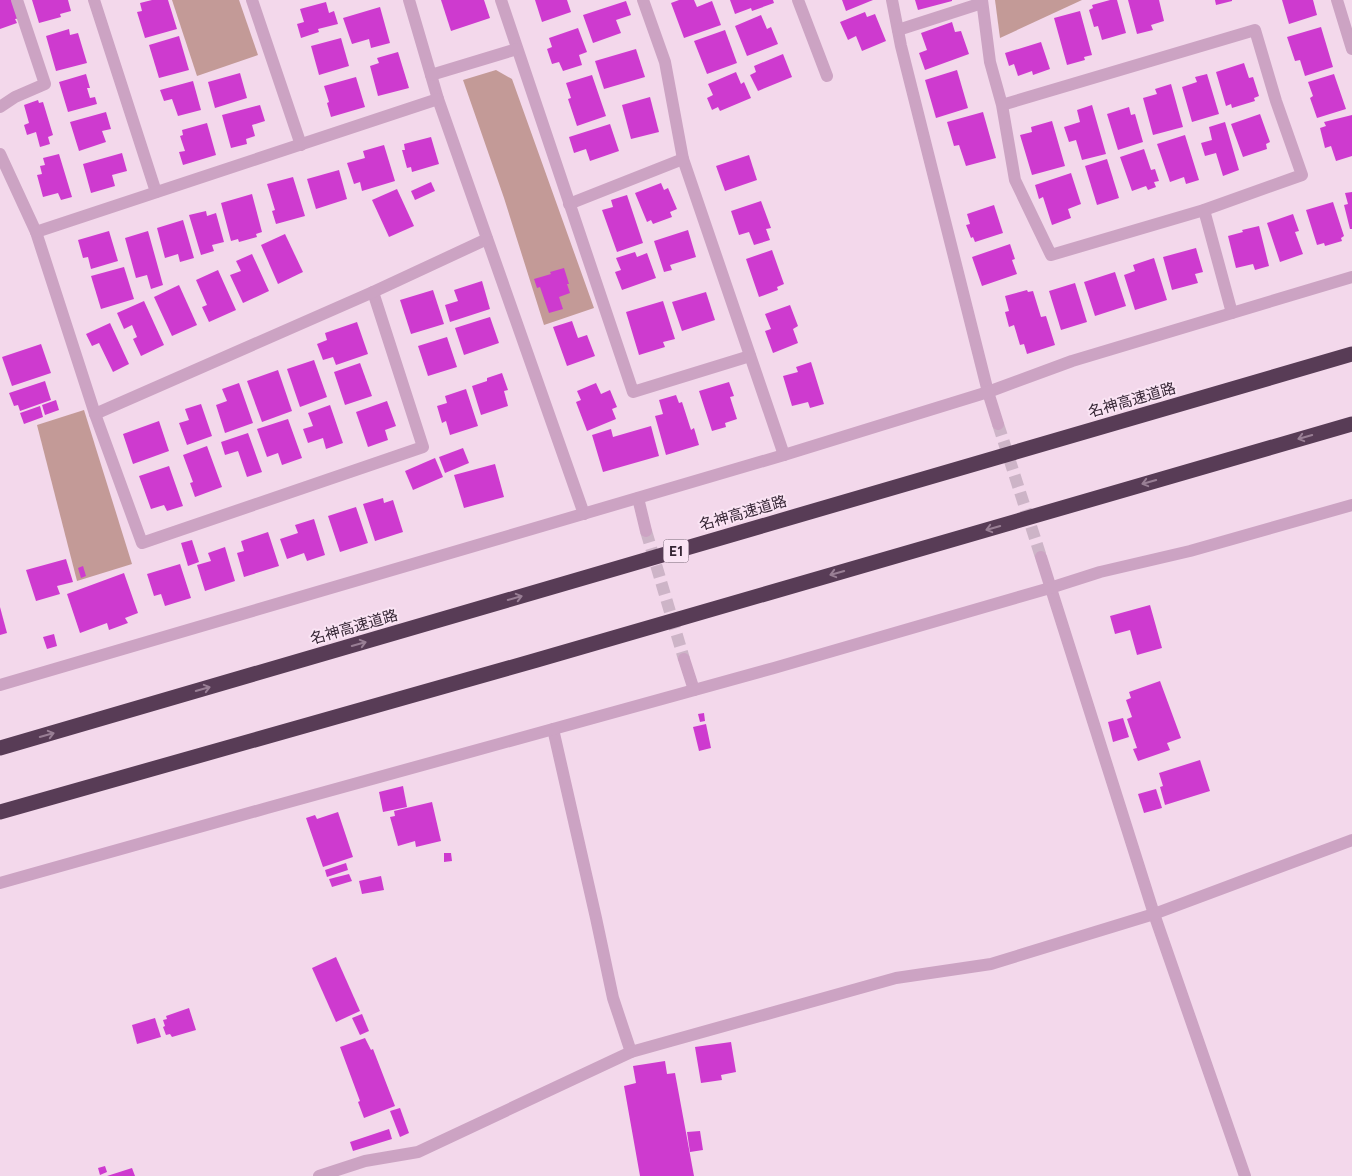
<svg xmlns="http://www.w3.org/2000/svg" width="1352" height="1176" viewBox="0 0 1352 1176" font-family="Figtree,'Noto Sans JP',sans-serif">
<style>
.green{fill:#c39a97}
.building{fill:#ce3acf}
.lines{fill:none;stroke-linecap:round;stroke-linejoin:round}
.minor-tunnel{stroke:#cdb4c7;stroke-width:12;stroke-dasharray:12 6;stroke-linecap:butt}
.minor{stroke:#cca3c3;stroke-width:12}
.highway{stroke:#583c56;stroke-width:15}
.oneway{stroke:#997f95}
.labels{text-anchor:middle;stroke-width:4;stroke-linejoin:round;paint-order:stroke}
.shield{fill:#fae4f4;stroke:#715f6e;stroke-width:1}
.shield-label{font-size:14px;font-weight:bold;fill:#362635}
.street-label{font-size:15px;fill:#362635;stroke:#fae4f4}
</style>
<rect width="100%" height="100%" fill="#f3d8eb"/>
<g class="green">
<polygon points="172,0 239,0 258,55 197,76"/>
<polygon points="995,0 1082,0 1000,38"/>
<polygon points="496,70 512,79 594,308 544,325 504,198 463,80"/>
<polygon points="84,410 132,564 77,581 37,425"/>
</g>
<g class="building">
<polygon points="0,0 15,0 21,18 15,19 17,23 0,29"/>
<polygon points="32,0 68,0 71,11 60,14 61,17 39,23"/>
<polygon points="152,0 168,0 177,29 145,38 137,12 142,11 140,3"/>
<polygon points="441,0 484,0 490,18 451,31"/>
<polygon points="535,0 567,0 571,12 542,22"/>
<polygon points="679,0 694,0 697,7 712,1 721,25 684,38 671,3"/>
<polygon points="730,0 773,0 774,3 752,11 751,8 735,14"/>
<polygon points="842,0 873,0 846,11"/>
<polygon points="915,0 952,0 952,1 918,10"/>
<polygon points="1110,0 1117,0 1126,33 1102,40 1098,26 1094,27 1089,10 1093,8 1092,5"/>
<polygon points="1128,0 1159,0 1164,21 1151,25 1153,30 1137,34"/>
<polygon points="1215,0 1232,0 1232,1 1216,5"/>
<polygon points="1282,0 1313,0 1317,15 1289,24"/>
<polygon points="626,1 631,15 616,20 621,33 593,43 583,15"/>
<polygon points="326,2 329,13 334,11 338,24 318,29 319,32 301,38 297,24 304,22 300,9"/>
<polygon points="380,7 390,43 371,48 369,39 352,44 343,18"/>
<polygon points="1080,11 1092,55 1084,57 1085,60 1067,65 1054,18"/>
<polygon points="865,12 867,17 875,14 886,41 862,51 856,36 848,40 840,22"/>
<polygon points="761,15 767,29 771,27 778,44 747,56 735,26"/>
<polygon points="952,22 955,32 961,31 969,54 925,70 919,53 927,50 921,33"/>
<polygon points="1321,27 1333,67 1305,76 1300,60 1295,61 1287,37"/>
<polygon points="578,28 587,52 579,55 582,65 563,71 559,62 552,64 547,49 552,47 549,38"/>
<polygon points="69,29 70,35 78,33 87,63 56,71 46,36"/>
<polygon points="725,30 737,63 707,74 694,41"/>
<polygon points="179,36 189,70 159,78 149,45"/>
<polygon points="341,38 349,66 319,75 311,46"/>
<polygon points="1041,42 1050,69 1033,75 1032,71 1018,76 1014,64 1009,66 1005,53"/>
<polygon points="636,49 645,77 604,89 595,61"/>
<polygon points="398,52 409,88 378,96 370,66 379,63 377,58"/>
<polygon points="783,54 792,77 758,91 750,75 756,72 754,66"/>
<polygon points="1244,63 1249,78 1253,77 1259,96 1254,98 1255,101 1232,108 1231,104 1226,106 1216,72"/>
<polygon points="957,70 968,108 936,118 925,80"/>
<polygon points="736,72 741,84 744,82 751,98 720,111 718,107 712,110 707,98 713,95 708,84"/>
<polygon points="240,73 247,98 215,108 208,82"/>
<polygon points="86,74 90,88 87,88 90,98 95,97 97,104 68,112 59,82"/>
<polygon points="1207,74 1219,114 1192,122 1182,87 1197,82 1195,77"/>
<polygon points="1334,74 1346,109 1317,118 1310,98 1313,96 1308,82"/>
<polygon points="592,75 606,116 577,126 568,99 571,98 566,83"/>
<polygon points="356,77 365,107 331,117 327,103 329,102 324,86"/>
<polygon points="193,81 201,110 178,116 172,99 164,101 160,90"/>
<polygon points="1171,84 1183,127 1153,135 1143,98 1157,94 1155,89"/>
<polygon points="650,97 659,132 631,139 622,105"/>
<polygon points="38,100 39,103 43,102 53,135 48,137 50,144 40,147 36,132 27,135 24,125 29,123 24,105"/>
<polygon points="260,105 265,121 252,125 255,136 246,139 247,144 231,148 222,115"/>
<polygon points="1092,105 1106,154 1082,160 1076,140 1069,142 1064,127 1080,122 1077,110"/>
<polygon points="1129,107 1131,115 1135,114 1143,142 1118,150 1107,114"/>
<polygon points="106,112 111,129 102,131 106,142 79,151 70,122"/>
<polygon points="983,112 996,158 966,166 959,145 954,146 947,122"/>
<polygon points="1260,114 1270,142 1266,144 1267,149 1243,157 1231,124"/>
<polygon points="1352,115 1352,156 1336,161 1331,146 1325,148 1320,128 1326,126 1324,122"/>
<polygon points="1052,121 1065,166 1032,175 1020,135 1032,132 1031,127"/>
<polygon points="1225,122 1239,170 1223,176 1216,153 1205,156 1201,143 1212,140 1209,127"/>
<polygon points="207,123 216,155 183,165 179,152 185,151 180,136 183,135 182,130"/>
<polygon points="610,124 619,151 590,161 586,149 574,153 569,137"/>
<polygon points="1185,135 1199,180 1186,184 1184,177 1170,182 1157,144"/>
<polygon points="431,137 439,164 412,172 411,167 407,168 402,150 405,150 404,144"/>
<polygon points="384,145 395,181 362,191 360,182 354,184 347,163 365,158 363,151"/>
<polygon points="1144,149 1151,170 1155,169 1159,181 1154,182 1156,187 1148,190 1146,186 1132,191 1120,157"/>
<polygon points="122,153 127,171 112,175 115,186 91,193 83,164"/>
<polygon points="59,154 72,197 61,200 58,193 43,197 37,175 42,174 40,166 45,165 43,158"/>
<polygon points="749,155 757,180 725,191 716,166"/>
<polygon points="1107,159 1119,198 1097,205 1085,166"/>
<polygon points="339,170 347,199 316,209 307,179"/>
<polygon points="1071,173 1081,204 1068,209 1071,218 1052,225 1043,197 1039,199 1035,185"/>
<polygon points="293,177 305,216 276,224 272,211 275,210 267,184"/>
<polygon points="431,182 435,191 415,200 411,191"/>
<polygon points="661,183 664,190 668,188 677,209 670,212 672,217 653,224 651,220 647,222 635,193"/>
<polygon points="397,189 414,226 389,237 372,200"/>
<polygon points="1352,192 1352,229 1350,229 1344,205 1348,204 1345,193"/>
<polygon points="252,194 262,232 256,234 257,237 239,242 238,239 231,241 221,203"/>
<polygon points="627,195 643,243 617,252 602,210 613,207 611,200"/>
<polygon points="761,201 771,228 766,229 770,240 754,245 749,232 739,235 731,211"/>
<polygon points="1333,202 1344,236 1341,238 1342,241 1325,246 1324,243 1317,245 1306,210"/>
<polygon points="994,205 1003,233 975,242 973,237 971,238 966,225 970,224 967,214"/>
<polygon points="206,211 207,216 216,213 224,242 212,245 214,251 201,255 189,215"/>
<polygon points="1293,214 1299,231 1295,232 1303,254 1280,262 1267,223"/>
<polygon points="183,220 194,258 180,262 178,254 165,258 157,228"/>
<polygon points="1259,226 1269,266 1255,270 1253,264 1236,268 1228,236 1243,232 1242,230"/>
<polygon points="688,230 696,257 670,265 672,270 664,272 654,241"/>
<polygon points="109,231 118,261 91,269 88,257 83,258 78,240"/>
<polygon points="148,231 163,285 151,289 147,275 136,278 125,238"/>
<polygon points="285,234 303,272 278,284 261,245"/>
<polygon points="1010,244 1015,259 1012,260 1017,274 982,286 972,257"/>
<polygon points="1196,248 1203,272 1195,274 1198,283 1172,290 1163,257"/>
<polygon points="772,250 784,284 777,287 778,290 759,297 746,259"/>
<polygon points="635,252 637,257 647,253 656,278 622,290 615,272 621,270 616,258"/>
<polygon points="252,254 269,291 243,303 230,275 241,271 236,261"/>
<polygon points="1154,258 1167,300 1135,310 1124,275 1135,271 1133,265"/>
<polygon points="124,267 134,299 101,309 91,276"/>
<polygon points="564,268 569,284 567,284 570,293 559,297 563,309 549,313 540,287 537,288 534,279 551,274 550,272"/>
<polygon points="218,270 236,310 209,322 202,307 207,305 196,280"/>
<polygon points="1115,272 1126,306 1095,316 1084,282"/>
<polygon points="482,281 490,309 450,322 445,305 458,301 454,290"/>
<polygon points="1075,283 1087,322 1061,330 1049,291"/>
<polygon points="179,285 197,325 172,336 154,297"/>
<polygon points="433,290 444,324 411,334 400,300"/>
<polygon points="1027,290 1028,292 1033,291 1041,317 1046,316 1055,345 1027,354 1024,344 1020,345 1014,325 1009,327 1005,312 1009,311 1005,296"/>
<polygon points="706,292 715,320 682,331 672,302"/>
<polygon points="144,301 164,345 141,356 133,339 137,337 132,325 124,329 117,313"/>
<polygon points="663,301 675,339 663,342 665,347 639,355 626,312"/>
<polygon points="790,305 798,326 793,329 798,343 773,353 765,331 771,329 765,314"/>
<polygon points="490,317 499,343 464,355 455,328"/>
<polygon points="572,321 578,338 587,335 595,356 567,366 553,327"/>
<polygon points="357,322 368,354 336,365 333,357 323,360 317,344 327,340 325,333"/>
<polygon points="110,323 129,364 113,372 99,343 92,346 86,334"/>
<polygon points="447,337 457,367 428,376 418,346"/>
<polygon points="41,344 51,373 12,386 2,357"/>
<polygon points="314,360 327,397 300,407 287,369"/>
<polygon points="811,362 824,404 810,408 808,402 792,406 783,376 798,372 796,367"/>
<polygon points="360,363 372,396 345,405 334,372"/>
<polygon points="278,370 292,411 262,422 247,381"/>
<polygon points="502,373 508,390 504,391 508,406 481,415 472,386 487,381 487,378"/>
<polygon points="45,381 51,400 20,411 18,405 14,406 9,393"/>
<polygon points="729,382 734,396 730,397 737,419 725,423 726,427 712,431 699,391"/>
<polygon points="239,383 253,423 225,433 216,405 227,401 222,389"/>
<polygon points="596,383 601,394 610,390 617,407 612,409 616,419 587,431 576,402 581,400 577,391"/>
<polygon points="466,389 478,426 450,435 446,421 442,423 437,406 447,403 445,396"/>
<polygon points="676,395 679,403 682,402 691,430 694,428 699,445 666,455 655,416 663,414 659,400"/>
<polygon points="56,400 59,410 45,415 42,405"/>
<polygon points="387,401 396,426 385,430 388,440 368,447 356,412"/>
<polygon points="201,404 212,436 187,445 179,423 189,420 185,409"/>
<polygon points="330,405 343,443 326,449 323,438 308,443 303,429 313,426 308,413"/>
<polygon points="40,406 43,417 24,424 20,413"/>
<polygon points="288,419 302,458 282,465 278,453 267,457 257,429"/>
<polygon points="159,421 169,451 133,464 123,434"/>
<polygon points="651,426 659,456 603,472 592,435 611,429 613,437"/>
<polygon points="248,433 262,472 247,477 238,451 225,455 221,442"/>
<polygon points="207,446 222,487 195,497 190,483 193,482 183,455"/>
<polygon points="463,448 469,463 445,473 439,457"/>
<polygon points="435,458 443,477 413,490 405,471"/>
<polygon points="495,464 504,497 464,508 454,475"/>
<polygon points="169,466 183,506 167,511 164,505 151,509 139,476"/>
<polygon points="383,498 384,503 393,500 403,532 375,541 363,504"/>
<polygon points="356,507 368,543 340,552 328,516"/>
<polygon points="314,519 325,555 307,561 304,553 287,559 280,539 298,533 295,525"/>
<polygon points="268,532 279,566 244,577 237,553 244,551 241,541"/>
<polygon points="192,540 199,562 188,566 181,543"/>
<polygon points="225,547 235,581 205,591 197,565 211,561 208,553"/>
<polygon points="66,559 73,582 57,586 60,594 36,601 26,570"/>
<polygon points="180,564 191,598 165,606 161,594 154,596 147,574"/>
<polygon points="83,566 86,576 81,578 78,568"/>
<polygon points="124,573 138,613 125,618 128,623 109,630 107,623 80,633 67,594"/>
<polygon points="1150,605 1162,648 1137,655 1130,630 1115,634 1110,616"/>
<polygon points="0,607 7,633 0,635"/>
<polygon points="54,634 57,646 47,649 43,637"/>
<polygon points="1160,681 1181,738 1167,743 1170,750 1138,761 1133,749 1137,748 1127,719 1132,717 1126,700 1131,698 1129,692"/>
<polygon points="704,713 705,721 700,722 698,714"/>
<polygon points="1123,718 1129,737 1113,742 1108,722"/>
<polygon points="706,724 711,748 699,751 693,727"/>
<polygon points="1200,760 1210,791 1165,805 1160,787 1163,786 1159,773"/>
<polygon points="403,786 407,807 383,812 379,792"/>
<polygon points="1156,789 1162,808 1144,813 1138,794"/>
<polygon points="432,802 441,841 416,847 415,841 398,846 390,817 395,816 394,811"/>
<polygon points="338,812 353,857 323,867 306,818 315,815 317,819"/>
<polygon points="444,853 451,853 452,861 444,862"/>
<polygon points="346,863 348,870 327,877 325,870"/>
<polygon points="349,874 352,881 332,887 329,879"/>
<polygon points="381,876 384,890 362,894 359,881"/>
<polygon points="336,957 360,1011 336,1022 312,968"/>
<polygon points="189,1008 196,1030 172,1037 170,1034 166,1035 163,1027 165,1026 163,1020 167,1019 166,1016"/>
<polygon points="362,1014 369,1031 360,1035 352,1018"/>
<polygon points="155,1018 161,1037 137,1044 132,1025"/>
<polygon points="365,1038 371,1050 373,1049 395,1106 364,1118 358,1102 360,1101 340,1047"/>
<polygon points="731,1042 736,1072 721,1075 722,1080 701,1083 695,1047"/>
<polygon points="665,1061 667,1074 675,1073 694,1176 640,1176 624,1086 636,1083 633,1066"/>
<polygon points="400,1108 409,1133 400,1137 390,1111"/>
<polygon points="389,1129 392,1139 353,1151 350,1142"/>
<polygon points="700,1131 703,1150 690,1152 687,1132"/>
<polygon points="105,1166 107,1172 100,1175 98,1168"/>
<polygon points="132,1168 135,1176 107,1176"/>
</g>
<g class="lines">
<g class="minor-tunnel">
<polyline points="998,424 1041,557"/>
<polyline points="646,531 684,659"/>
</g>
<g class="minor">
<polyline points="94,0 156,192"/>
<polyline points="252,0 301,145"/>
<polyline points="409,0 438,99 584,514"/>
<polyline points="501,0 633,392 750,356"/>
<polyline points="643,0 665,62 683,159 784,455"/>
<polyline points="798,0 827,76"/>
<polyline points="892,0 901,46 988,392 998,424"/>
<polyline points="982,0 990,62 1002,105 1015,180 1051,255 1204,210 1302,175 1276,101 1255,30 1002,105"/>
<polyline points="1337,0 1352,49"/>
<polyline points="898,30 982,3"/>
<polyline points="431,75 517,49"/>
<polyline points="0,107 15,97 45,84 17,0"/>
<polyline points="0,154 36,232 95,414 142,543 423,447 373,292"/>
<polyline points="569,204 683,159"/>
<polyline points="1204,210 1232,313"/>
<polyline points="36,232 438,99"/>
<polyline points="95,414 373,292 487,239"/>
<polyline points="638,498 646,531"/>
<polyline points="1041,557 1154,914 1245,1176"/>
<polyline points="684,659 694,690"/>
<polyline points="0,685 784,455 988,392 1072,361 1352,277"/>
<polyline points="553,729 596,918 613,998 631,1052"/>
<polyline points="0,883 267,808 774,668 1050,588 1100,572 1190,551 1352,505"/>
<polyline points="319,1176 365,1161 418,1152 631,1052 896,978 991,964 1154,914 1352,840"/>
</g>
<g class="highway">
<polyline points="0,748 1352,354"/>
<polyline points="0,812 537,660 1352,424"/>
</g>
</g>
<defs><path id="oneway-shaft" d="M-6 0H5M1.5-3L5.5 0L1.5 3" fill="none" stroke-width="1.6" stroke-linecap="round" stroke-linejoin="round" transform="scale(1.25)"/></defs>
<g class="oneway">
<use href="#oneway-shaft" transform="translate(1305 437) rotate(164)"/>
<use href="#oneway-shaft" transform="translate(1149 482) rotate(164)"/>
<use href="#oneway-shaft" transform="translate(993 528) rotate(164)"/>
<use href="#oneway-shaft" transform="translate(837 573) rotate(164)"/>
<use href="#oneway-shaft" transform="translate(515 598) rotate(-16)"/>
<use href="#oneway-shaft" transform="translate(359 644) rotate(-16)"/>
<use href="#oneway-shaft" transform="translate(203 689) rotate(-16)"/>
<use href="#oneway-shaft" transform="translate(47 735) rotate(-16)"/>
</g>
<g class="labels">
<rect class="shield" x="663.5" y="539.5" width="25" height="23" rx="4"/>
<g class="shield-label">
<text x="676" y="556">E1</text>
</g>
<g class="street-label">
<text transform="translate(1132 400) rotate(-16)" y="5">名神高速道路</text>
<text transform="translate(743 513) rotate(-16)" y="5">名神高速道路</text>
<text transform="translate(354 627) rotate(-16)" y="5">名神高速道路</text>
</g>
</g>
</svg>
